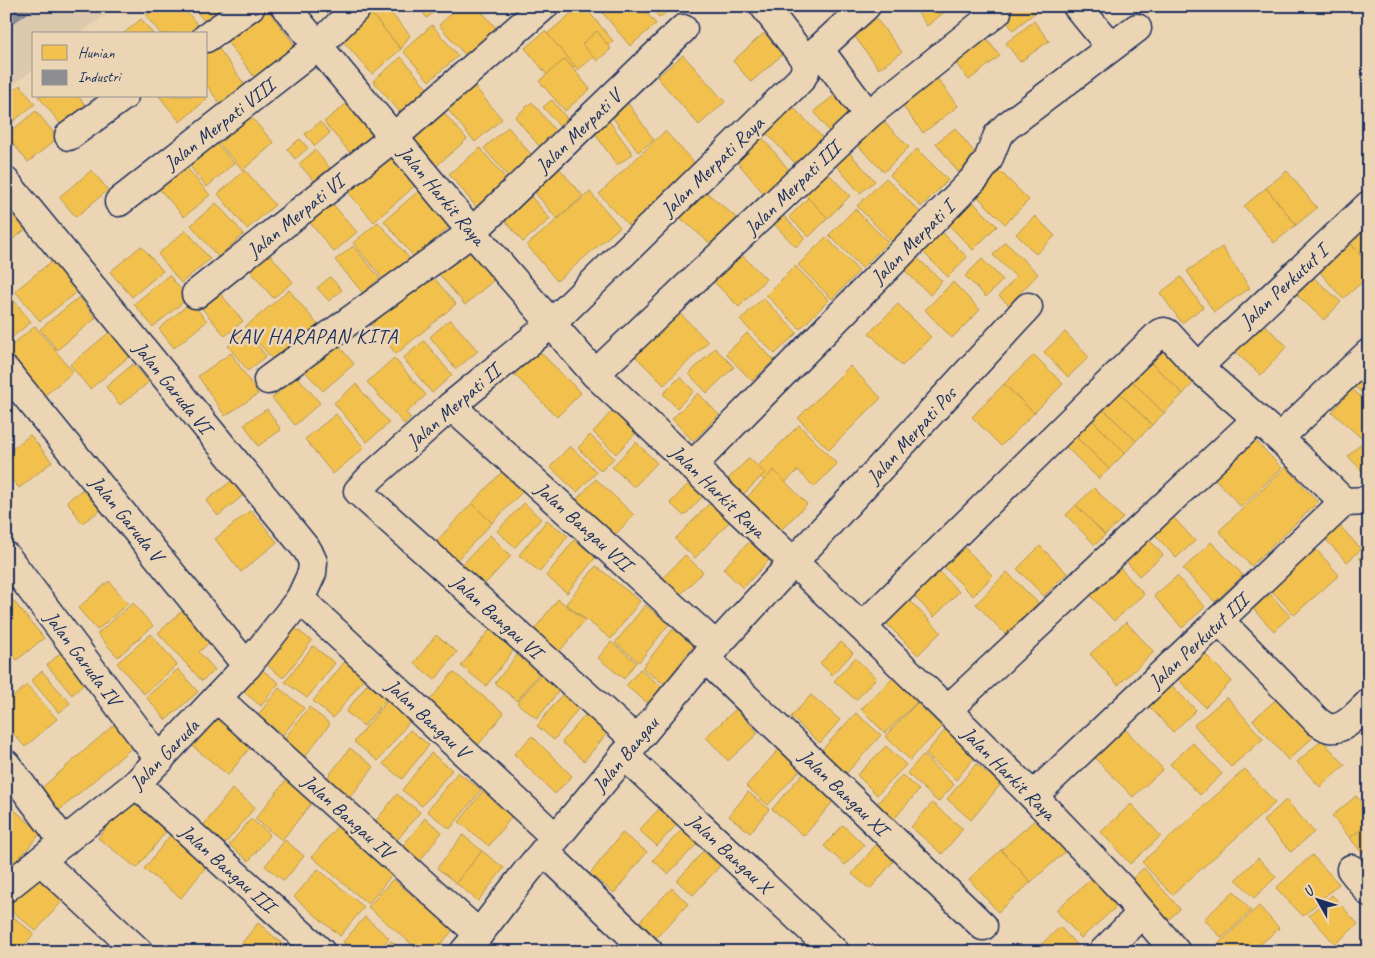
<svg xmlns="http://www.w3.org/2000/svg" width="1375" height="958" viewBox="0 0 1375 958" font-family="Caveat,sans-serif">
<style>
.built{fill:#dcc9ae}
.homes{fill:#f2c14e;stroke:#b29553}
.industry{fill:#8d8d92;stroke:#6b7182}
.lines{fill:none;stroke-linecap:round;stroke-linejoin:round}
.minor-casing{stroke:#1b2f5e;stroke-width:31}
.minor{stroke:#ecd5b4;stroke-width:28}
.labels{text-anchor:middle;stroke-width:5;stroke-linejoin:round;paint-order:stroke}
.street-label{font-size:20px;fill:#1b2f5e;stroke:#ecd5b4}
.neighbourhood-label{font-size:21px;letter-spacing:1px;fill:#1b2f5e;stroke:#ecd5b4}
</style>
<rect width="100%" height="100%" fill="#ecd5b4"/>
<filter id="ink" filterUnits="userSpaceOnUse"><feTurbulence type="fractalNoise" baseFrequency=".02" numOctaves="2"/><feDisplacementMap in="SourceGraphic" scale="10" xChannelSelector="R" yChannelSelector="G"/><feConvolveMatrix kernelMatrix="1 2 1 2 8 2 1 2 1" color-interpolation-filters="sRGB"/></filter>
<g filter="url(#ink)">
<polygon class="built" points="6,6 116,6 80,34 34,34 34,69 6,90"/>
<g class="homes">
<polygon points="157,6 182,6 202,30 198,34 161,34 146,16"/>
<polygon points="192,6 236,6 210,28"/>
<polygon points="259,6 265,6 297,48 256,79 222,35"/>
<polygon points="365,6 401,49 372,74 335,32"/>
<polygon points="365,6 385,6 410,35 401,49"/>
<polygon points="417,6 441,6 427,18"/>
<polygon points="460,6 477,6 497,29 466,56 439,25"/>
<polygon points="580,6 584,6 613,41 578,70 547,34"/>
<polygon points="609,6 641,6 656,24 630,46 602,12"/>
<polygon points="649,6 673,6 660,18"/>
<polygon points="826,6 843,6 833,14"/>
<polygon points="913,6 952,6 927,26"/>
<polygon points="960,6 972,6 965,12"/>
<polygon points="995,6 1033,6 1037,11 1013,30"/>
<polygon points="871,12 902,52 879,69 849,29"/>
<polygon points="141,19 153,34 123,34"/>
<polygon points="1034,21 1049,41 1020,62 1006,43"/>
<polygon points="432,25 458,56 429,81 403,51"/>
<polygon points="545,31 575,66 554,83 525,48"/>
<polygon points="597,31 611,49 597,61 582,44"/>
<polygon points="981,32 1000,56 969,80 950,56"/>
<polygon points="764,33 783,54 751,82 733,61"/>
<polygon points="217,46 245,85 220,104 206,84 206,54"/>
<polygon points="683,55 725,102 699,125 657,77"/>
<polygon points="401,57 427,88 400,112 373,81"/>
<polygon points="565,59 590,89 565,111 539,81"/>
<polygon points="937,78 958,106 923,133 901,104"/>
<polygon points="469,80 502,119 475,142 442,103"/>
<polygon points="20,85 35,104 6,127 6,96"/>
<polygon points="844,88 861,110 830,133 814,111"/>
<polygon points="622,95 654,140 638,152 605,107"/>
<polygon points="38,96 78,96 87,107 62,126"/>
<polygon points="159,96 204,96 207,99 180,122"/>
<polygon points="552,100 568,120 560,127 543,107"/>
<polygon points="532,102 557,133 540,147 515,117"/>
<polygon points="346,104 373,136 351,154 324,122"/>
<polygon points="790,104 824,139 797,165 763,130"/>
<polygon points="244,109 274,143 243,170 212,136"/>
<polygon points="36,111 58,138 28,162 6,135"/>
<polygon points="443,112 467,139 434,168 411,141"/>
<polygon points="604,114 633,154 617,165 589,125"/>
<polygon points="879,117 909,147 884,172 854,142"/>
<polygon points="320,122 330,133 315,146 305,134"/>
<polygon points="508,127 534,158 510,179 484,148"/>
<polygon points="955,128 978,157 958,172 936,143"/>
<polygon points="665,131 699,168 633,230 599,194"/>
<polygon points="209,135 234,163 207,187 183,158"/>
<polygon points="760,135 790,171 764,194 734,158"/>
<polygon points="300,139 308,148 295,159 287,149"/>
<polygon points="384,146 417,184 374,222 341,184"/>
<polygon points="480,148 509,182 478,209 449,174"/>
<polygon points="846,149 875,181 860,193 832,161"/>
<polygon points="917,149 948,180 921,207 890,175"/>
<polygon points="315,150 330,168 314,181 299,164"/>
<polygon points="552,160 583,196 557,219 526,182"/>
<polygon points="181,161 210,195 184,217 155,184"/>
<polygon points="820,165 850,196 828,218 797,187"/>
<polygon points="997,168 1029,200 1005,224 973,192"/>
<polygon points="92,170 108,190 76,217 59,197"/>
<polygon points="245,170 275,205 247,229 218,194"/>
<polygon points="1287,171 1317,208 1296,225 1266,188"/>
<polygon points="886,178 921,213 892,242 857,206"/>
<polygon points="423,187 454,223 414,257 384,221"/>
<polygon points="701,188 744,224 720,252 678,216"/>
<polygon points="1266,188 1296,225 1274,243 1244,206"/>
<polygon points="525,189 550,219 523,242 498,212"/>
<polygon points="590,192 620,227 557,281 527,245"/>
<polygon points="324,194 357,232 334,252 302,213"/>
<polygon points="808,198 828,218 809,237 789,217"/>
<polygon points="969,198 997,226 973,250 945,221"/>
<polygon points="6,202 27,228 6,245"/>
<polygon points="216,203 244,234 218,257 191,225"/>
<polygon points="855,209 888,242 862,268 829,235"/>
<polygon points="778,210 805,238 796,247 769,219"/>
<polygon points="1369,213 1369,265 1343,235"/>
<polygon points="1035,216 1055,236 1036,254 1016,234"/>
<polygon points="378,222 410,259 385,281 353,243"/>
<polygon points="186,230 210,259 181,283 158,254"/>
<polygon points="942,232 967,257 948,277 922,251"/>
<polygon points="1343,235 1369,265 1369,276 1343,299 1312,263"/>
<polygon points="826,237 859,271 832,299 798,265"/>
<polygon points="1005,242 1038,274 1009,305 999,296 1016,277 993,255"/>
<polygon points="141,246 163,271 132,297 110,272"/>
<polygon points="263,246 293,282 273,298 244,263"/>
<polygon points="353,246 380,278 363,293 335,260"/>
<polygon points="1222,247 1250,288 1214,312 1187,271"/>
<polygon points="470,248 495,279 465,305 439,274"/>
<polygon points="737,250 766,279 739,307 709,277"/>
<polygon points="910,251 942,281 930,295 898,264"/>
<polygon points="982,259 1003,280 986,297 965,276"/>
<polygon points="52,261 77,292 40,321 15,291"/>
<polygon points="795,266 829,300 800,329 766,295"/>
<polygon points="428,271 456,304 396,354 369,321"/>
<polygon points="169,275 188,298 153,327 134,304"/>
<polygon points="330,277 342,290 329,301 317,288"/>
<polygon points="1181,277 1203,307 1182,323 1160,293"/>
<polygon points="1314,278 1341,302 1324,320 1297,295"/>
<polygon points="953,282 980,310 952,338 925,310"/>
<polygon points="214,286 243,321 225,336 196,301"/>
<polygon points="289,290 318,325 274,361 245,327"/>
<polygon points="8,293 31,322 6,342 6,294"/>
<polygon points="79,297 96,318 57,350 40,329"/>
<polygon points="763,298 797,333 775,354 740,320"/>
<polygon points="191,302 207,321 174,348 159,329"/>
<polygon points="898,304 931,337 902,366 869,333"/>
<polygon points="676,309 708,342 664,385 632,353"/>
<polygon points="450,319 478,351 456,369 430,337"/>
<polygon points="1258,319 1287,346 1261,375 1231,348"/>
<polygon points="35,326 73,372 38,401 6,362 6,350"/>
<polygon points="111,331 131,355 90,389 70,365"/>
<polygon points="246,331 266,356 248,371 228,346"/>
<polygon points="1065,332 1089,357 1068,377 1044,352"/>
<polygon points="747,333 774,360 752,381 726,354"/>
<polygon points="333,339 354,364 323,391 301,367"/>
<polygon points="424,341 452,375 432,393 403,358"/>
<polygon points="535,347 581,393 557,417 511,371"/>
<polygon points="1160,347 1195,381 1183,394 1148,360"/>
<polygon points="715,348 734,367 707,393 689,374"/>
<polygon points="231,353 258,394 225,416 198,376"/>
<polygon points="1034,355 1063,384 1034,413 1004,384"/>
<polygon points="394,358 426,395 406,413 411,418 404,424 367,382"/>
<polygon points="1148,360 1183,394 1164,413 1129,378"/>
<polygon points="133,364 149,382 120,405 106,387"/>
<polygon points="850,366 881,398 829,450 798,418"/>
<polygon points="1369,369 1369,399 1354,386"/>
<polygon points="297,376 320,403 295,425 272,398"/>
<polygon points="680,377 694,391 677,408 663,394"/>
<polygon points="1129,378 1164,413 1152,425 1117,391"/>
<polygon points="356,384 389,423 367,442 334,403"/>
<polygon points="1004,384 1034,413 1001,446 972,417"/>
<polygon points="1352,389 1369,404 1369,427 1360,437 1332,412"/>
<polygon points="1117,391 1152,425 1136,441 1101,407"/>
<polygon points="698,393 719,415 693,441 672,419"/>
<polygon points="1101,407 1136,441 1125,453 1090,418"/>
<polygon points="267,409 281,430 258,446 244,424"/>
<polygon points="613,410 636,433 616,454 593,432"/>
<polygon points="336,414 364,448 333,474 305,439"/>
<polygon points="1090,418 1125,453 1109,469 1074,435"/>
<polygon points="799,425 837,464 814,487 798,470 775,492 754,470"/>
<polygon points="1246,431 1282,468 1241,507 1207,470"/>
<polygon points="30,435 52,462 19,488 6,473 6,454"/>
<polygon points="590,435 614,458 601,471 578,448"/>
<polygon points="1074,435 1109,469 1099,479 1064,445"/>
<polygon points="1369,436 1369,478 1348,456"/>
<polygon points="636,442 657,463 634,487 612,467"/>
<polygon points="570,446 597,472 577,492 550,467"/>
<polygon points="749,458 765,473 738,500 722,485"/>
<polygon points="1286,467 1318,502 1251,566 1219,531"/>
<polygon points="504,470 524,490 492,523 472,503"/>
<polygon points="774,470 807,504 779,532 746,498"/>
<polygon points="240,474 252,488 218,516 206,501"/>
<polygon points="596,479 634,515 612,538 574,502"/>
<polygon points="692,480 706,493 684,516 670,503"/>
<polygon points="88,485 104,508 82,523 67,501"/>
<polygon points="1094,488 1123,518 1105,535 1076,505"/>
<polygon points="472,503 492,523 453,564 433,545"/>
<polygon points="524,503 541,519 515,547 497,531"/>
<polygon points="710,503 730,521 695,558 675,539"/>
<polygon points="1076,505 1105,535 1095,545 1066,515"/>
<polygon points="1166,509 1195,541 1176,558 1147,526"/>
<polygon points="251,510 277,542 241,572 215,539"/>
<polygon points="547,520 568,536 540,572 519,555"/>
<polygon points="1340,526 1361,549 1347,562 1325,539"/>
<polygon points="1141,531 1163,555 1139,576 1118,552"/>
<polygon points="490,535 511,556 483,586 462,565"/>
<polygon points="574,540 596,557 567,593 546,576"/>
<polygon points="750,541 770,559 743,588 723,569"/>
<polygon points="1211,542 1243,575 1215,602 1183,569"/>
<polygon points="962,545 993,576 973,596 942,565"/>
<polygon points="1040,546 1067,573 1044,596 1017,569"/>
<polygon points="1315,548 1339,575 1294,615 1270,589"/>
<polygon points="1369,550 1369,568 1359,558"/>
<polygon points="685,555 703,572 676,599 659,582"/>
<polygon points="1111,558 1144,594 1114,621 1081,585"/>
<polygon points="596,566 640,601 611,639 566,604"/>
<polygon points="937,569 959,592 934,617 912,594"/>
<polygon points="1007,572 1039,604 1007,636 976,604"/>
<polygon points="1177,576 1205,607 1182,628 1154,596"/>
<polygon points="109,581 128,604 97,630 78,608"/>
<polygon points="6,592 44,638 17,660 6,647"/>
<polygon points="1270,594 1290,616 1274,631 1253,609"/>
<polygon points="558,599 585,620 559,652 533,631"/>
<polygon points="908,599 941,632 918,655 885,622"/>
<polygon points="133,603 153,626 118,657 97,634"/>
<polygon points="645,605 669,624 639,662 615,643"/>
<polygon points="186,607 214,638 199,652 215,670 202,681 158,633"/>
<polygon points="286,621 312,641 283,678 257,657"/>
<polygon points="1126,622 1154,652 1118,685 1090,654"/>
<polygon points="495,623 520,642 486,686 461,666"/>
<polygon points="673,629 694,645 664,684 642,668"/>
<polygon points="151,634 177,665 144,694 117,663"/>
<polygon points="436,635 457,652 435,680 414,663"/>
<polygon points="611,642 636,662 624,679 598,658"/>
<polygon points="841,642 853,653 832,675 820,663"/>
<polygon points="525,645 547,663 517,701 495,683"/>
<polygon points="313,646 335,663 307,698 285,682"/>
<polygon points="67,647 92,677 72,695 47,665"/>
<polygon points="1198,647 1232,681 1205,707 1172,673"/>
<polygon points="855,658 876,678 856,700 834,681"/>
<polygon points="347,659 367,675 333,718 313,701"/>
<polygon points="256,665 279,683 261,706 238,687"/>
<polygon points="546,667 565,683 537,719 517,703"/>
<polygon points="178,669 198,692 166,720 146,697"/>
<polygon points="640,669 662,687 649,704 626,686"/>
<polygon points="42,671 70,703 59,713 31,680"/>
<polygon points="453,672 504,713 478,745 427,704"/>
<polygon points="893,678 917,702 885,733 861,709"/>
<polygon points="1169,683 1196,710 1173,732 1147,704"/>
<polygon points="367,684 386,699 364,726 346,712"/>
<polygon points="27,685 57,719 25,747 6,725 6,703"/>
<polygon points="568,687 585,700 554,740 537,726"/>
<polygon points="279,688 304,708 283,735 258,715"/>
<polygon points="1283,693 1319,732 1288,760 1253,720"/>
<polygon points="811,695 840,720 820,743 791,717"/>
<polygon points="390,697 414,716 378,761 354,742"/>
<polygon points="1227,697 1263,739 1231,767 1194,725"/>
<polygon points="917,703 942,727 910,760 885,736"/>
<polygon points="309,707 330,724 302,760 281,743"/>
<polygon points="736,709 758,733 728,761 706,737"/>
<polygon points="588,712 609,731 584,761 562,742"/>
<polygon points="856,713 881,735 843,777 818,754"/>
<polygon points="215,715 252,745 228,775 191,745"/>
<polygon points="116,723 135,745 55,814 37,792"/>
<polygon points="1123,727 1163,769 1133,797 1093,756"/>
<polygon points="946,729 977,755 956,780 925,754"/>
<polygon points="410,730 429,745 402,779 383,764"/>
<polygon points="532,736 572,776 555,794 514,754"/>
<polygon points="1322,740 1345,765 1320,787 1297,762"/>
<polygon points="1193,743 1222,774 1200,795 1170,764"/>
<polygon points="886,746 906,765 877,795 857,775"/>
<polygon points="350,748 374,767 347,801 324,782"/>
<polygon points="780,748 802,768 768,805 746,786"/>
<polygon points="431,753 452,770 422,806 402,790"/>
<polygon points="923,755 954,785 938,802 907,773"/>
<polygon points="976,764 1001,784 971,820 947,799"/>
<polygon points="1245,769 1275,803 1172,895 1142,862"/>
<polygon points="458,772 481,790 450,829 427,811"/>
<polygon points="804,772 835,799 804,836 772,809"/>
<polygon points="902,775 919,790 894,819 877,804"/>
<polygon points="288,778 314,800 282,840 255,819"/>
<polygon points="486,787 516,811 489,846 459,822"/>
<polygon points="232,789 255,807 225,844 203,826"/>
<polygon points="748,792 769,809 750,833 729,816"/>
<polygon points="397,794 420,812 393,845 371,827"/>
<polygon points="1356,796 1369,811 1369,823 1350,838 1332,816"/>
<polygon points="129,799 168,829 137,868 98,838"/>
<polygon points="1286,800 1314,832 1291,852 1263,821"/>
<polygon points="932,803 963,829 942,854 911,827"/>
<polygon points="1131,804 1161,836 1130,864 1101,832"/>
<polygon points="661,807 678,823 657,846 639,830"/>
<polygon points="12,808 41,833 9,870 6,867 6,815"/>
<polygon points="425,818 442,832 416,866 398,852"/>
<polygon points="1037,818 1066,851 1031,882 1001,850"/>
<polygon points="251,819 270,834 249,861 229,845"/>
<polygon points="1369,823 1369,848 1362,853 1350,838"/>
<polygon points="339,824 395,871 368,904 312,857"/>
<polygon points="843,825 864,845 845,865 824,846"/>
<polygon points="682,829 697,844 668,874 653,860"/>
<polygon points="172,833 209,863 181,898 144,869"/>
<polygon points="622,833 647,852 614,893 590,874"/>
<polygon points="463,835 482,851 456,883 437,868"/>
<polygon points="285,840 304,856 284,881 265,866"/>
<polygon points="879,841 897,857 870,889 852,874"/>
<polygon points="1001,850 1031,882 998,912 969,879"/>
<polygon points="482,851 504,868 478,901 456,883"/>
<polygon points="703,851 720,866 693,895 677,881"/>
<polygon points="1312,855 1339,884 1303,916 1276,888"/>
<polygon points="1258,858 1276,877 1254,898 1236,879"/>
<polygon points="1144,868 1180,909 1162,926 1125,885"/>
<polygon points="318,869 364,907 340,936 294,897"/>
<polygon points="31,873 63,900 36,931 6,906 6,901"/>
<polygon points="1098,873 1123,901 1081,938 1056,910"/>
<polygon points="393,879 453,930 434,952 421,952 368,907"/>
<polygon points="672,888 688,904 656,938 640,921"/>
<polygon points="1234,891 1251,911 1222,938 1204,919"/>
<polygon points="1332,895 1358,924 1335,944 1309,915"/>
<polygon points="1259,906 1279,928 1252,952 1225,952 1218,944"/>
<polygon points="6,911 34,934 18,952 6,952"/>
<polygon points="365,917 389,938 378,952 354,952 343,942"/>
<polygon points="258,923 286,947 282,952 243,952 238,948"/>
<polygon points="1060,927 1083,952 1033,952"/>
<polygon points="1369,939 1369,952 1355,952"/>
<polygon points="391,941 403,952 382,952"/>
</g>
<polygon class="industry" points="6,6 37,6 6,28"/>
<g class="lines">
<g class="minor-casing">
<g id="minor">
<polyline points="285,6 472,232 595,374 862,627 947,710 1033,796 1119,886 1176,952"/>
<polyline points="764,6 806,61"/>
<polyline points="1077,6 1111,47"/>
<polyline points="206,38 251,6"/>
<polyline points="819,49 868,115"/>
<polyline points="69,136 124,96"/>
<polyline points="6,182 308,551 313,562 312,573 300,599 247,666 136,784 6,888"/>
<polyline points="119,202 318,46 358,6"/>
<polyline points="196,294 394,137 544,6"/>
<polyline points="1198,367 1369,205"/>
<polyline points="6,371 247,666"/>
<polyline points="595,374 868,115 997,12"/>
<polyline points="268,380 472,232 683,29"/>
<polyline points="451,406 716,646"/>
<polyline points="1279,438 1369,353"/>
<polyline points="692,466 976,177 988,160 998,135 1007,126 1137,28"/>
<polyline points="6,556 160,760"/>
<polyline points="300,599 556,838"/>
<path d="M1219,620l99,102c4,2 7,5 11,6 16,3 29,-15 40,-25"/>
<polyline points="862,627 1160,333 1164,332 1167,333 1198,367 1279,438 1344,502"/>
<polyline points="705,658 983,926"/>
<polyline points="217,698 479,934"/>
<polyline points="947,710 1257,419"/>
<polyline points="636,740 358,491 372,476 451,406 551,324 801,79 805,72 806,61 866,6"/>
<polyline points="624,755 835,952"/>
<polyline points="6,764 64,842"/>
<polyline points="136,784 321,952"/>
<polyline points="1033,796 1344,502 1369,501"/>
<polyline points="544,851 649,952"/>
<polyline points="41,861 139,952"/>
<polyline points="1351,869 1369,892"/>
<path d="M464,952c32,-37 58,-79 92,-114l149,-180 323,-351"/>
<polyline points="1103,952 1142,913"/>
</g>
</g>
<use href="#minor" class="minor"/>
</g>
</g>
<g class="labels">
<g class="street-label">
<text transform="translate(219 124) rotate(-38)" y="7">Jalan Merpati VIII</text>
<text transform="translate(578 131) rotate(-44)" y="7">Jalan Merpati V</text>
<text transform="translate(712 166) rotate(-44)" y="7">Jalan Merpati Raya</text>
<text transform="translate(792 188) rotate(-44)" y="7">Jalan Merpati III</text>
<text transform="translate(442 195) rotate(50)" y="7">Jalan Harkit Raya</text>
<text transform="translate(295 216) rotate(-39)" y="7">Jalan Merpati VI</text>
<text transform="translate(912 242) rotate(-45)" y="7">Jalan Merpati I</text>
<text transform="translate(1283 286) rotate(-43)" y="7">Jalan Perkutut I</text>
<text transform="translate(173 387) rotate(51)" y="7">Jalan Garuda VI</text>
<text transform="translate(453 406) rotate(-41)" y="7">Jalan Merpati II</text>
<text transform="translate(911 435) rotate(-48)" y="7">Jalan Merpati Pos</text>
<text transform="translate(718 491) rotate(44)" y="7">Jalan Harkit Raya</text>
<text transform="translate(127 518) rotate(51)" y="7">Jalan Garuda V</text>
<text transform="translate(584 526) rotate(42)" y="7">Jalan Bangau VII</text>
<text transform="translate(497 616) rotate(42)" y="7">Jalan Bangau VI</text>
<text transform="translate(1198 641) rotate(-43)" y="7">Jalan Perkutut III</text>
<text transform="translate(83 658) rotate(53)" y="7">Jalan Garuda IV</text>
<text transform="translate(428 718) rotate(43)" y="7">Jalan Bangau V</text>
<text transform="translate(164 754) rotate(-46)" y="7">Jalan Garuda</text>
<text transform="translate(625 754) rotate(-50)" y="7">Jalan Bangau</text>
<text transform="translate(1009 773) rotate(45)" y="7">Jalan Harkit Raya</text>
<text transform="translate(844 792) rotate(44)" y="7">Jalan Bangau XI</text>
<text transform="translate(348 816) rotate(42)" y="7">Jalan Bangau IV</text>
<text transform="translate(730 853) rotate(43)" y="7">Jalan Bangau X</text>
<text transform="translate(228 868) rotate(42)" y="7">Jalan Bangau III</text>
</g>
<g class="neighbourhood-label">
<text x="313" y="343">KAV HARAPAN KITA</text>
</g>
</g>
<rect width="1375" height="958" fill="none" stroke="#ecd5b4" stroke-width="25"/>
<rect x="12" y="12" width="1350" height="933" fill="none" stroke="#1b2f5e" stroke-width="2" filter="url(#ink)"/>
<rect x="32" y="32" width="175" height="65" fill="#ecd5b4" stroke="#989392"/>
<rect x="42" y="45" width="25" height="15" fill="#f2c14e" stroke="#989392"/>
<text x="78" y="58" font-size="15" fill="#1b2f5e">Hunian</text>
<rect x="42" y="70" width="25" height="15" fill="#8d8d92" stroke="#989392"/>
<text x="78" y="82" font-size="15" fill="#1b2f5e">Industri</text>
<g transform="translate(1318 900) rotate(309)" stroke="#ecd5b4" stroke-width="4" paint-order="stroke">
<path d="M0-4L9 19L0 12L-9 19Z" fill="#1b2f5e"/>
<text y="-8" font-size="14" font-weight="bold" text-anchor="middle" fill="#1b2f5e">U</text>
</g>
</svg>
